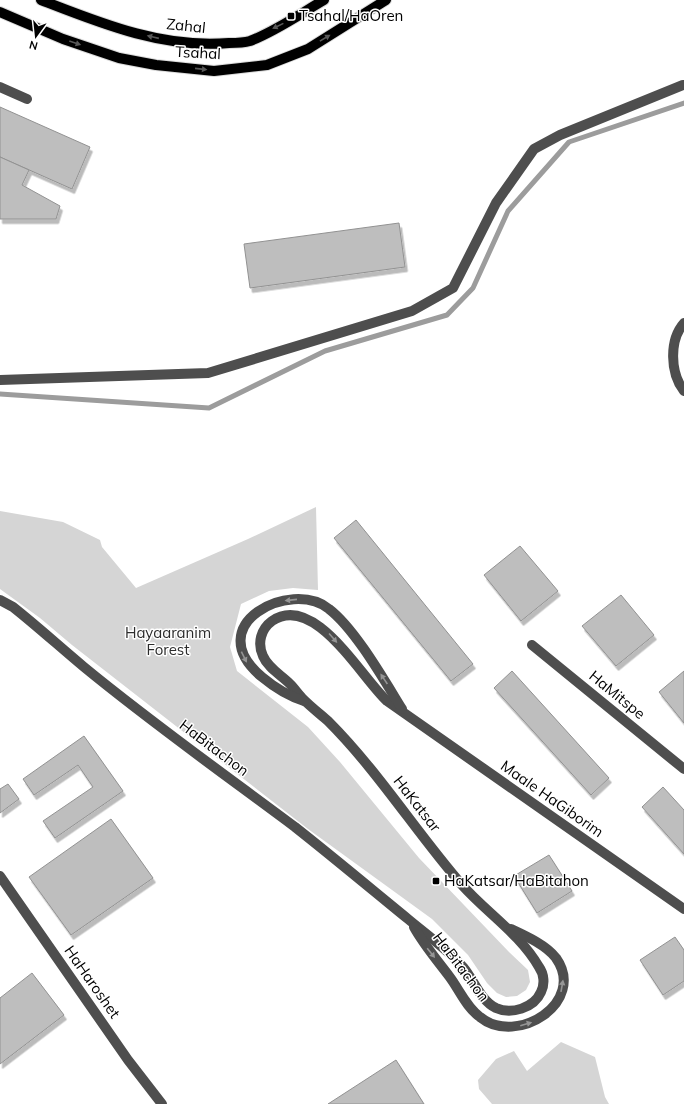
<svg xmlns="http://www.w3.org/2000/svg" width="684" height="1104" viewBox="0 0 684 1104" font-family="Mulish,sans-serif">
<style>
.green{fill:#d5d5d5}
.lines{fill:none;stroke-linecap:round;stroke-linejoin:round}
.stream{stroke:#9c9c9c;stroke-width:5}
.building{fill:#bebebe;stroke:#929292;filter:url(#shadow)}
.major-casing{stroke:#dbdbdb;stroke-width:12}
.minor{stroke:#4e4e4e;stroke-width:10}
.major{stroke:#000;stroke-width:10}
.oneway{fill:#595959}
.oneway2{fill:#959595}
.poi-dot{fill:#000;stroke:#fff;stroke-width:1.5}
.labels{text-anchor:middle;stroke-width:3;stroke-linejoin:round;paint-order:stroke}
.poi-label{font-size:15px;fill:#000;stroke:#fff;text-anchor:start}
.street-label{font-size:15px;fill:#000;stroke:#fff}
.park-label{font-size:15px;fill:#2c2c2c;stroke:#fff}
</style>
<defs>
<filter id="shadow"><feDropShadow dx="2.5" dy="4.5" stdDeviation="0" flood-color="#0004"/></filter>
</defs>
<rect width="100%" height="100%" fill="#fff"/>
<g class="green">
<polygon points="316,507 318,590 293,588 269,591 241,604 230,647 237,671 308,727 340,762 419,858 509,952 528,970 530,982 526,990 517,996 506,997 497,993 487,983 468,955 432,919 308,829 72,645 40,618 0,589 0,511 63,522 100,540 102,547 136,588 248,539"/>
<polygon points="561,1042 595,1057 605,1097 609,1104 492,1104 479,1089 478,1080 496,1059 514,1051 527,1071"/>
</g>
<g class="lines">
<polyline class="stream" points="0,394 209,408 325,351 447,315 473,288 508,211 569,142 684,103"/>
</g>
<g class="building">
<polygon points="0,107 90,147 72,189 0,157"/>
<polygon points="0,157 29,170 22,185 60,206 56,219 0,219"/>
<polygon points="399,223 405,267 250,288 244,244"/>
<polygon points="356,520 473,664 451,681 334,538"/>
<polygon points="520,546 558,591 521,621 484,575"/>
<polygon points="621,595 654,635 616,666 582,626"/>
<polygon points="512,671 609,778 591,795 494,688"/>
<polygon points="684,671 684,723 659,692"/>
<polygon points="84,736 123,791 55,838 43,821 93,787 78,765 34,795 23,779"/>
<polygon points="8,784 19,799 0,813 0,789"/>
<polygon points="663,787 684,810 684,854 642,807"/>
<polygon points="111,819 153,878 71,935 29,877"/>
<polygon points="549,855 572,891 537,913 514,876"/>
<polygon points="675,937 684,950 684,981 663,995 640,960"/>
<polygon points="32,973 64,1015 0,1064 0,998"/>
<polygon points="396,1060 424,1104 328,1104"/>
</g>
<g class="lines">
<g class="major-casing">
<g id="major">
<path d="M41,0c59,23 122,49 188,43 6,0 14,0 21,-2 26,-10 50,-27 74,-41"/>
<polyline points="0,12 63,39 119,58 156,65 214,71 267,65 308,49 386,0"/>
</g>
</g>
<g class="minor">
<polyline points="0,87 27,99"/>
<path d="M684,323c-15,17 -14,50 0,68"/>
<polyline points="0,380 208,373 412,311 453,288 496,203 534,149 560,135 683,85"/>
<path d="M0,600l13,7c24,19 47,40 71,60 68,56 140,107 211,160 38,30 75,61 113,92 18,15 39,30 55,48 11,13 17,33 33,41 15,7 38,0 45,-16 4,-8 3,-18 -2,-25 -19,-33 -52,-54 -77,-82 -46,-53 -84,-114 -134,-164 -8,-7 -17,-14 -25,-22 -4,-4 -8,-10 -13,-15 -9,-9 -22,-16 -27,-28 -6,-13 -2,-27 9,-35 42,-29 89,56 115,80l297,208"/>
<polyline points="532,645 684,769"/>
<path d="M304,701c-16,-5 -30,-14 -42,-24 -63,-52 29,-99 67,-68 26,20 55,71 73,100"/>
<polyline points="0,876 128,1060 162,1104"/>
<path d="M414,927c10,18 23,33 35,49 10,13 17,31 31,41 37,30 107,-15 76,-59 -10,-13 -30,-22 -45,-29"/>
</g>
<use href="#major" class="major"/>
</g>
<defs><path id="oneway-solid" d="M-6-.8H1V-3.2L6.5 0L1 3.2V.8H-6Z"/></defs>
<g class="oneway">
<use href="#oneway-solid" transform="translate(278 26) rotate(154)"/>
<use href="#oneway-solid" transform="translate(153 37) rotate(-167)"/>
<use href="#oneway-solid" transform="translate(325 38) rotate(-31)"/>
<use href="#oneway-solid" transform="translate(75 43) rotate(19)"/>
<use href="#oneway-solid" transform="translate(201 69) rotate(6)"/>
</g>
<g class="oneway2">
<use href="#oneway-solid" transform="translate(291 600) rotate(174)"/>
<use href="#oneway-solid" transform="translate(333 638) rotate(49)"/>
<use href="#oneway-solid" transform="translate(244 657) rotate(64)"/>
<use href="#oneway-solid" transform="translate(384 679) rotate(-124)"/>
<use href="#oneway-solid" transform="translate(431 953) rotate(51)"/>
<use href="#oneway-solid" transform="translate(562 986) rotate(-80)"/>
<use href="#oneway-solid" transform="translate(526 1024) rotate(-16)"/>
</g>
<g class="poi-dot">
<rect x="287" y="12" width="8" height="8" rx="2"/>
<rect x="432" y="877" width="8" height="8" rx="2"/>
</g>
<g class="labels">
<g class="poi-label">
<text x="299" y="21">Tsahal/HaOren</text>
<text x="444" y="886">HaKatsar/HaBitahon</text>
</g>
<g class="street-label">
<text transform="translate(186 26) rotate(6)" y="5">Zahal</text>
<text transform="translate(198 53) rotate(3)" y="5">Tsahal</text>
<text transform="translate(617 695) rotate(39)" y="5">HaMitspe</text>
<text transform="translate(214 748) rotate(37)" y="5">HaBitachon</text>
<text transform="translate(552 799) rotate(35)" y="5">Maale HaGiborim</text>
<text transform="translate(417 804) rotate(52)" y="5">HaKatsar</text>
<text transform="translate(461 967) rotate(53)" y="5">HaBitachon</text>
<text transform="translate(92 982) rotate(55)" y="5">HaHaroshet</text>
</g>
<g class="park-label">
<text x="168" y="638">Hayaaranim<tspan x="168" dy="17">Forest</tspan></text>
</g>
</g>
<g transform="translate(36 36) rotate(195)" stroke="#ffffff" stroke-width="3" paint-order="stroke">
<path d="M0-3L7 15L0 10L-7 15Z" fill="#000000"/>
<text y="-6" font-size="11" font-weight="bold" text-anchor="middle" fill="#000000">N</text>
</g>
</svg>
